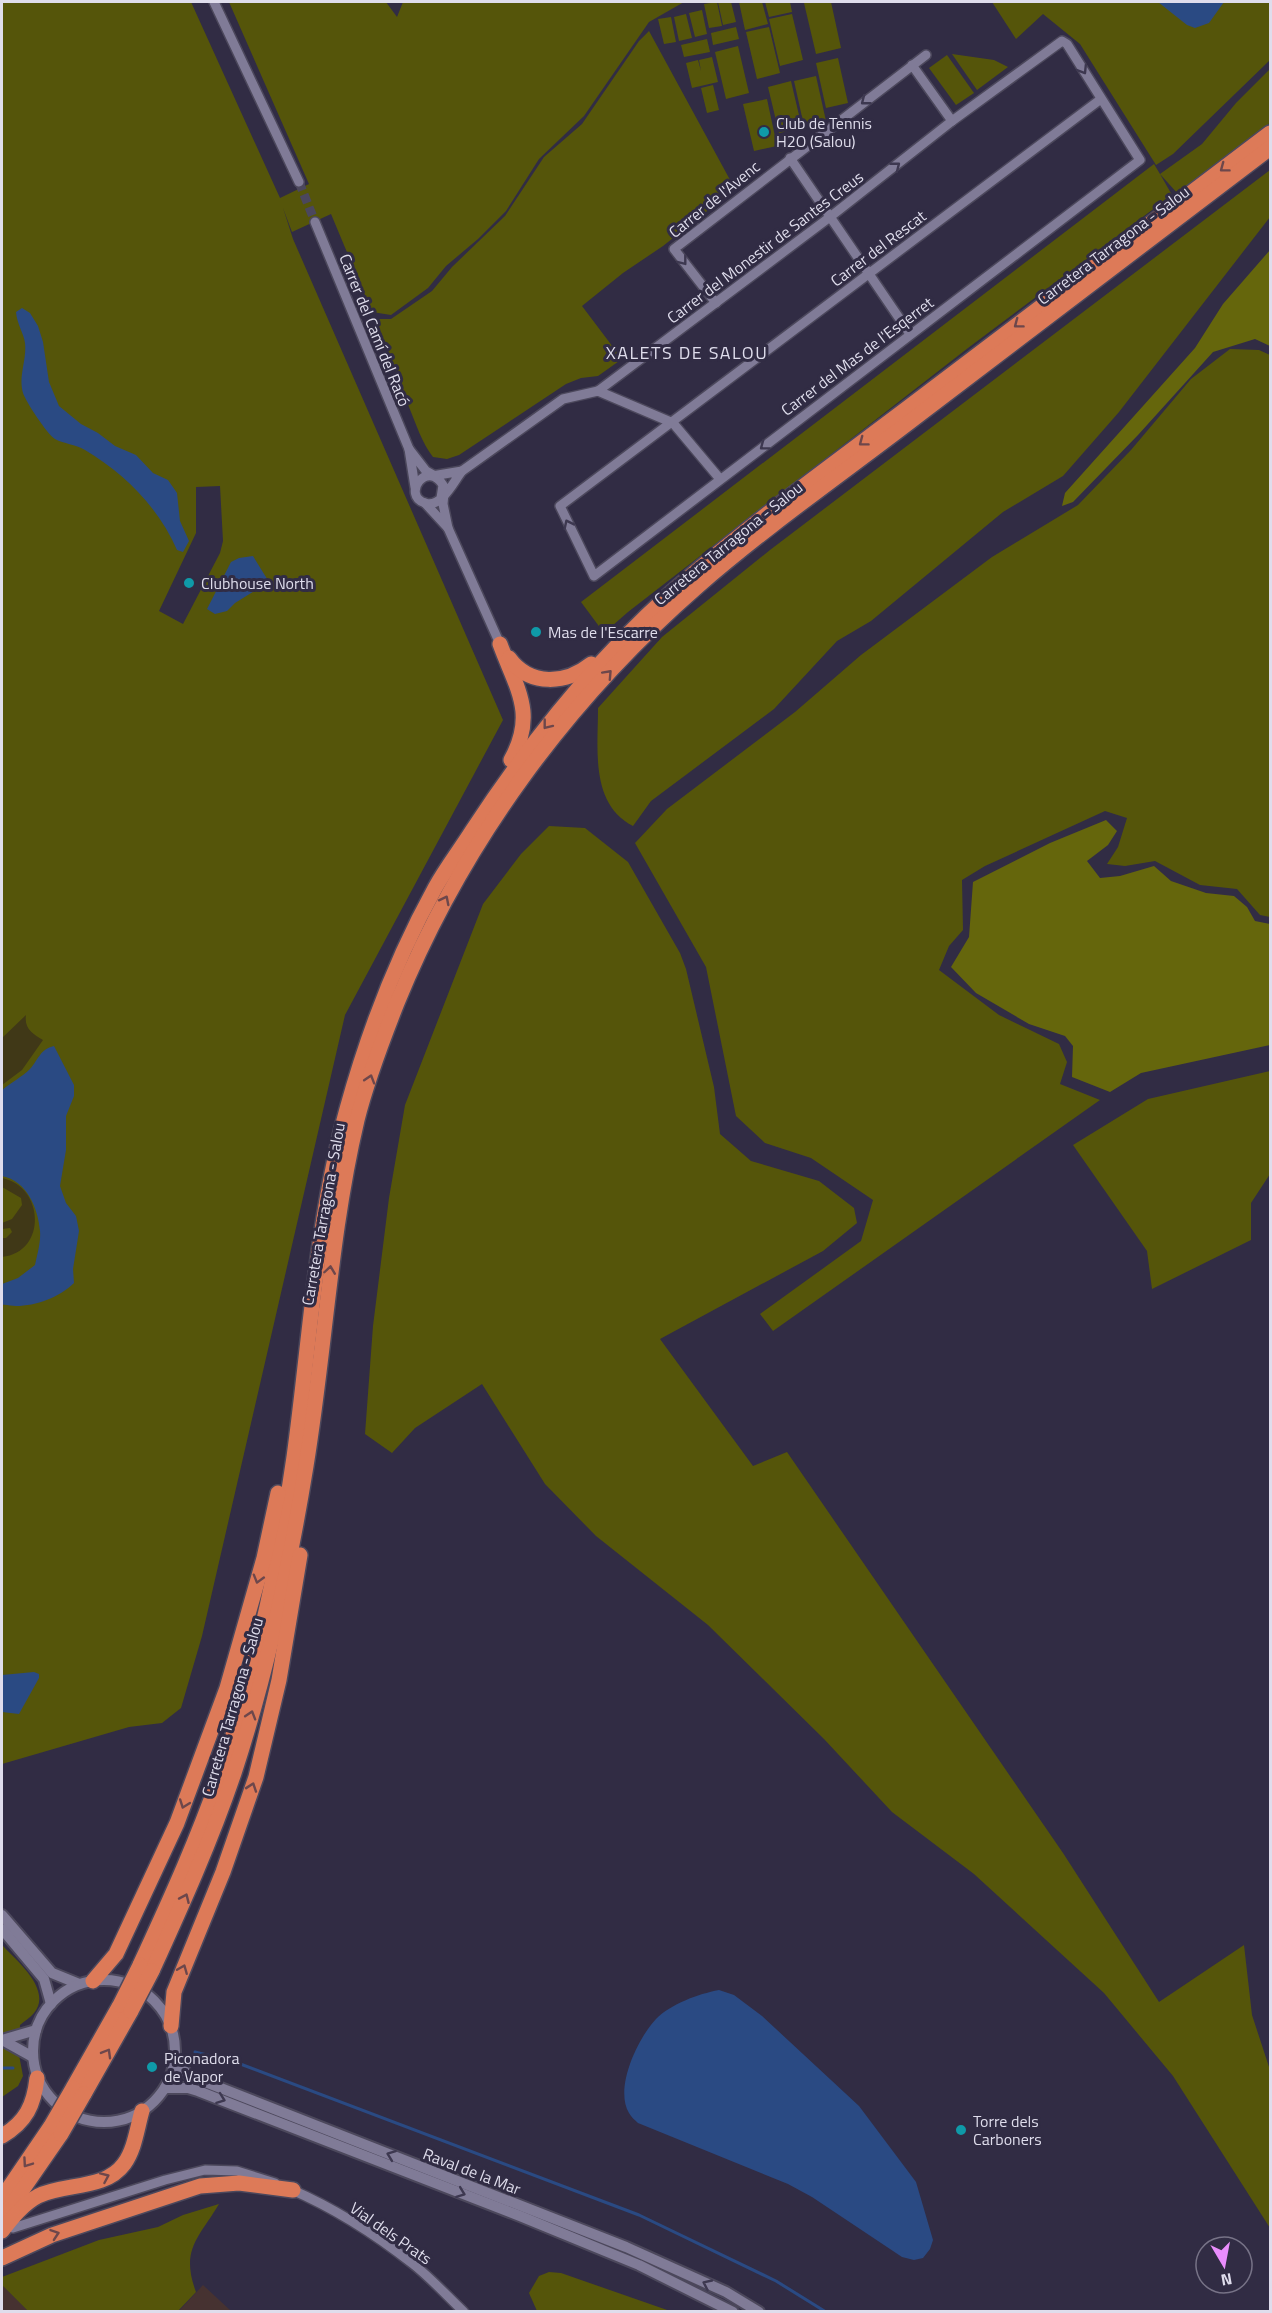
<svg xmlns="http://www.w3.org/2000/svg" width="1272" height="2313" viewBox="0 0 1272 2313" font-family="'Titillium Web',sans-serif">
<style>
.industrial{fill:#463231}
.green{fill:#55550a;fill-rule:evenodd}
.forest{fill:#65660c}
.sand{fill:#403817}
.water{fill:#2a4a83}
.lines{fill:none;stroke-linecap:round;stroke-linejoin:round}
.stream{stroke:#2a4a83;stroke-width:3}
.minor-tunnel{stroke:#4b475d;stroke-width:9;stroke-dasharray:9 4.5;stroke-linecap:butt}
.minor-casing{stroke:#4c485c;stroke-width:12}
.tertiary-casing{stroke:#4c485c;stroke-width:14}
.trunk-casing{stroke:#4c485c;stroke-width:18}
.minor{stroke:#807b97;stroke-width:9}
.tertiary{stroke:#807b97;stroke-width:10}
.trunk{stroke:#dd7a58;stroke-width:15}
.trunk-bridge-casing{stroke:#4c485c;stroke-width:18;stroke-linecap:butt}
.trunk-bridge{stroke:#dd7a58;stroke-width:15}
.oneway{stroke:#3d3850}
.oneway2{stroke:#6d474b}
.culture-dot{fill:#0f9aa8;stroke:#312c44;stroke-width:2}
.labels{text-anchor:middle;stroke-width:6;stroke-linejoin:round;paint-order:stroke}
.poi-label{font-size:16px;fill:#dfddec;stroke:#312c44;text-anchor:start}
.street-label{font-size:16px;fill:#dfddec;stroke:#312c44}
.neighbourhood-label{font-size:18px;letter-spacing:1.5px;fill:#dfddec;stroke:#312c44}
</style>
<rect width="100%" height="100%" fill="#312c44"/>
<g class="industrial">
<polygon points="2,2285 28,2311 2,2311"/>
<polygon points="203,2285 231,2311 178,2312"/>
</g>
<g class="green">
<path d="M2,2h189l89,196 29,-14 -80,-182h157l11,15 6,-15h281l-35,20 -65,94 -45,43 -33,52 -28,28 -32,27 -18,22 -37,27 -19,-3 -41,-98 -39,18 -9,-24 10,31 210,481 -158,295 -143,621 -21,72 -19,15 -33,4 -127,37zM220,486l3,55 -3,12 -37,71 -24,-13 37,-78v-46z"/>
<polygon points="717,2 722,26 709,28 704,4"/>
<polygon points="718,2 731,2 736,22 723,25"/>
<polygon points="739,2 762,2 768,24 745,30"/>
<polygon points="765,2 790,2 792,12 769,17"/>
<polygon points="812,2 831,2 841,48 816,54 804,3"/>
<polygon points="992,2 1270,2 1270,60 1173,154 1156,165 1080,44 1043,14 1016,39"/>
<polygon points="702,10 707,34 695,37 689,13"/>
<polygon points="686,14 692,38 679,41 674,17"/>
<polygon points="792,14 803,60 780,66 769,19"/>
<polygon points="671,17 676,42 664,44 658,19"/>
<polygon points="736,27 739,39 713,45 711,33"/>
<polygon points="769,27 780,73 757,79 746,32"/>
<path d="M649,31l86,158 -72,57 -40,27 -41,33 40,53 -24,17 -17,2 -15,6 -107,71 -12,4 -14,-2c-11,-14 -17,-33 -24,-50 -11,-29 -23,-58 -33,-88h15l41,-28 20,-24 53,-51 39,-59 38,-33 57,-83z"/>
<polygon points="707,39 710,52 684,57 681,45"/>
<polygon points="738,46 749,93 726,99 715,52"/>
<polygon points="952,54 994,60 1008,67 977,90"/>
<polygon points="947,55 974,93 956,105 929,68"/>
<polygon points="712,57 718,82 692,88 686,63 698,60 701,71 699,60"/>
<polygon points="838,58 848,103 826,108 816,63"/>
<polygon points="1270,69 1270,123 1178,194 1160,174 1172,195 968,348 628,612 604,633 581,602 1154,164 1160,174 1202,144 1236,103"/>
<polygon points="816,76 826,121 804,126 794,81"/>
<polygon points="791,81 802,128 779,133 768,87"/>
<polygon points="713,85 719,110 707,113 701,88"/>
<polygon points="767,99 777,146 754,151 743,104"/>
<path d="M1270,170v47l-151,195 -56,64 -60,36 -132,109 -34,20 -63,68 -123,92 -18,25c-43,-22 -35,-77 -35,-118l64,-71 108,-87z"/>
<polygon points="1230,349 1259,350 1270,355 1270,917 1260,915 1237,889 1200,885 1155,861 1125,866 1107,864 1118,847 1127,818 1105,811 985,866 962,880 963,930 949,946 939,970 999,1015 1059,1044 1067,1062 1060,1084 1100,1100 773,1331 760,1314 861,1241 873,1200 811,1158 765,1143 736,1116 706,967 635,843 667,809 795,712 861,655 992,557 1078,505 1131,450 1191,379"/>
<polygon points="549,826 585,828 628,862 680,953 686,969 714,1087 720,1134 751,1161 819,1181 854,1208 857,1223 823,1251 660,1339 753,1466 787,1452 1063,1853 1159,2002 1244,1945 1252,2015 1270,2070 1270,2228 1173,2076 1104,1993 974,1874 892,1812 824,1739 708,1625 596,1536 545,1484 482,1384 415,1428 392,1453 365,1434 373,1326 389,1198 405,1105 483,904 521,854"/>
<polygon points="1270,1071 1270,1174 1251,1203 1251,1240 1152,1289 1147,1251 1073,1145 1148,1099"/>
<path d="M2,1945c14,15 51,45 32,68 -4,5 -10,8 -14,12l-1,30 4,21 -5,10 -16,11z"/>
<path d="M219,2204c-20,34 -39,45 -23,88l-18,19h-150l-26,-26v-8l97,-37 59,-13 25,-12z"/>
<polygon points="549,2272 561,2273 670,2311 537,2311 529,2293 539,2276"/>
</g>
<g class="forest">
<polygon points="1270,250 1270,346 1255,339 1213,352 1138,435 1073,502 1062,506 1065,493 1195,348 1223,304"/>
<polygon points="1106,820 1117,831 1108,845 1087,861 1100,878 1120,876 1154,866 1171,881 1206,893 1234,896 1247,907 1255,921 1270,924 1270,1045 1141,1073 1110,1092 1072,1077 1073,1046 1065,1036 1029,1024 976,993 951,967 969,937 973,882 1050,843"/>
</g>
<g class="sand">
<path d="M26,1015c-2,14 7,19 17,25l-21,30 -20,15v-47z"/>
<path d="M2,1178c42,8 46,74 0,79v-19h4l6,-6 -2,-4 -8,1v-6l10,-4 10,-14 -1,-7 -19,-11z"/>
</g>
<g class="water">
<polygon points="1158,2 1224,2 1209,23 1195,28 1187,25"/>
<path d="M22,308l8,5 8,13 5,16 6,40 10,24 22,18 17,9 17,13 21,9 17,18 15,7 9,13 3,28 9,20 -6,11 -6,-2c-18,-42 -53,-77 -92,-100 -10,-6 -21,-6 -30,-11 -8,-5 -29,-37 -32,-46 -5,-17 4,-33 2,-50 -1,-9 -8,-19 -9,-31z"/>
<polygon points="253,556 269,582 235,603 227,611 215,614 207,609 231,562 239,558"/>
<path d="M54,1046l20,39v11l-8,20v34l-6,36 6,17 10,13 3,15 -6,38 1,14c-14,14 -38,23 -58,23 -5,0 -10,-2 -14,-1v-21l16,-6 17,-13c2,-10 6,-23 5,-34 -2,-23 -13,-50 -38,-55v-86c8,-7 20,-13 28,-21 9,-10 10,-20 24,-23z"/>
<polygon points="34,1672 39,1674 39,1678 19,1714 2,1712 2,1675"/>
<path d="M719,1990l15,5 28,21 97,90 57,76 17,58 -3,9 -7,9 -9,2 -12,-3 -90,-60 -24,-13 -150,-61c-3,-3 -7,-6 -9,-10 -15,-25 9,-75 27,-94 15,-15 42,-25 63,-29z"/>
</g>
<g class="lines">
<g class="stream">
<polyline points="195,2052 235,2062 639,2215 776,2281 826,2312"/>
<polyline points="2,2068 13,2068"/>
</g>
<polyline class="minor-tunnel" points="299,182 315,222"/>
<g class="minor-casing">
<g id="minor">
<polyline points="214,2 299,182"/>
<polyline points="912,65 952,121"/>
<polyline points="790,158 910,334"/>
<polyline points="315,222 409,449"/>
<polyline points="716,303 674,249 926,55"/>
<polyline points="598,391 830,217 952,121 1062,41 1067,44 1140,160 594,576 560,506 1101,99"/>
<polyline points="462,471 563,399 598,391 673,423 720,479"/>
<path d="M432,476l30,-5c-8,10 -21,38 -37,32 -24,-8 2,-44 18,-18l-2,13"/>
<polyline points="415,487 409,449 426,471 435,476"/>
<polyline points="425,503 448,528 443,504 444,493"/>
<polyline points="448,528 500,644"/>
<path d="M290,2189c44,19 85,45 123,75 18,14 34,32 51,48"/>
<polyline points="13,2228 165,2180 205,2170 237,2171 275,2183"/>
</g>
</g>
<g class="tertiary-casing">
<g id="tertiary">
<polyline points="2,1915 52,1973 79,1984"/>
<polyline points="2,1929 44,1979 51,2004"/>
<circle cx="104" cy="2051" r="71"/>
<polyline points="2,2040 36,2030"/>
<polyline points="2,2040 33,2057"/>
<polyline points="174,2062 190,2076 626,2247 726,2292 759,2312"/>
<polyline points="165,2088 188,2088 198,2091 520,2216 639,2265 733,2312"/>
</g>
</g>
<g class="trunk-casing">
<g id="trunk">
<path d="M500,644c16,44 37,69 11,116"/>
<path d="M509,658c21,29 57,26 82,6"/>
<path d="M140,1965c30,-65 60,-131 83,-199 34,-100 56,-205 71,-309 16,-116 22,-235 53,-348 21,-76 50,-152 88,-221 11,-20 25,-38 37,-57 62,-95 134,-184 221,-257 72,-61 150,-117 225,-174 117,-89 235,-178 352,-267"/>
<path d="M152,1971c30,-66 59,-130 82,-198 33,-100 55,-203 72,-307 19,-115 24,-232 51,-346 10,-40 25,-79 40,-117 65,-160 170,-303 301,-417 70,-61 148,-115 222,-172 117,-89 234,-177 350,-266"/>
<polyline points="93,1981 116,1954 177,1823 227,1688 264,1558 278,1493"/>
<polyline points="171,2026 174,1992 223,1872 256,1777 279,1680 300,1555"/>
<polyline points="73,2088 120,2005"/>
<polyline points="84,2094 131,2011"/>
<path d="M2,2136c24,-14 32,-31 35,-58"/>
<polyline points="2,2198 51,2126"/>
<polyline points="5,2215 61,2134"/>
<path d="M2,2231c10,-13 21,-27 36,-35 27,-13 67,-6 86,-32 11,-15 13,-36 18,-53"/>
<polyline points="2,2258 52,2235 200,2186 239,2183 293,2190"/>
</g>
</g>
<use href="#minor" class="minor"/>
<use href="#tertiary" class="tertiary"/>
<use href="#trunk" class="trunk"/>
<g class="trunk-bridge-casing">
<g id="trunk-bridge">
<polyline points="120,2005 140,1965"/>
<polyline points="131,2011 152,1971"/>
<polyline points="51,2126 73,2088"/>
<polyline points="61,2134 84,2094"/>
</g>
</g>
<use href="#trunk-bridge" class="trunk-bridge"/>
</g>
<defs><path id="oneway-chevron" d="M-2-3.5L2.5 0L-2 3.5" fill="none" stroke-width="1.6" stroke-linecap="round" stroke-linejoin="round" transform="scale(1.5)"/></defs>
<g class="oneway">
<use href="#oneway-chevron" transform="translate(1083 70) rotate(58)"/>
<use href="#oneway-chevron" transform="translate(865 101) rotate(142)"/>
<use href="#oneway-chevron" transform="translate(896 166) rotate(-38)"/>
<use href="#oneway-chevron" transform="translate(683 261) rotate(52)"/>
<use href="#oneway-chevron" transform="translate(764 446) rotate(143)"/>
<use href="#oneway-chevron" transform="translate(568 524) rotate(-116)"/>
<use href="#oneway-chevron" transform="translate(221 2099) rotate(20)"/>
<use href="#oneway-chevron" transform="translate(391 2155) rotate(-159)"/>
<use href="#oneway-chevron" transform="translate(461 2193) rotate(21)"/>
<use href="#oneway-chevron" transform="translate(707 2284) rotate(-155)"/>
</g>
<g class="oneway2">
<use href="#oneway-chevron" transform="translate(1224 168) rotate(143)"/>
<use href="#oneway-chevron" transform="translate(1018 324) rotate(143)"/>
<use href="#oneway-chevron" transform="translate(863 442) rotate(143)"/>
<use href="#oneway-chevron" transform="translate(608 674) rotate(-47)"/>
<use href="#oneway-chevron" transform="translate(547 725) rotate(128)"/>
<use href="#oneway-chevron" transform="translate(445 900) rotate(-63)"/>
<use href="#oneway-chevron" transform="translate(370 1079) rotate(-73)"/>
<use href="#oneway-chevron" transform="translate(330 1270) rotate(-82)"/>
<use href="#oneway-chevron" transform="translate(258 1579) rotate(106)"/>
<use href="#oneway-chevron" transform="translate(251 1715) rotate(-73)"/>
<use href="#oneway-chevron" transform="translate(252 1787) rotate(-71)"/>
<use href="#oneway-chevron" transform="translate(184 1804) rotate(110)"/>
<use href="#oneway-chevron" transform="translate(185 1898) rotate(-66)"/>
<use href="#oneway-chevron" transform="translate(183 1969) rotate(-68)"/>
<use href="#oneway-chevron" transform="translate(107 2053) rotate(-60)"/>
<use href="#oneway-chevron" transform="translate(27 2163) rotate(125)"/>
<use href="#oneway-chevron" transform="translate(105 2177) rotate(-24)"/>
<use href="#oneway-chevron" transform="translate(55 2234) rotate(-19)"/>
</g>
<g class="culture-dot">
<circle cx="764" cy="132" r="6"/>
<circle cx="189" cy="583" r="6"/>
<circle cx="536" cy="632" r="6"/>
<circle cx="152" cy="2067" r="6"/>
<circle cx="961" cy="2130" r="6"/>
</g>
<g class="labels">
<g class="poi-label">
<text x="776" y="129">Club de Tennis<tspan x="776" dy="18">H2O (Salou)</tspan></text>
<text x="201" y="589">Clubhouse North</text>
<text x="548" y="638">Mas de l'Escarre</text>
<text x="164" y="2064">Piconadora<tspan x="164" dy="18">de Vapor</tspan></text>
<text x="973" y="2127">Torre dels<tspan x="973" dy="18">Carboners</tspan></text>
</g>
<g class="street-label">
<text transform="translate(714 199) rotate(-39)" y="6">Carrer de l'Avenc</text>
<text transform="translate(1113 245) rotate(-37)" y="6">Carretera Tarragona - Salou</text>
<text transform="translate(765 247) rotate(-37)" y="6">Carrer del Monestir de Santes Creus</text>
<text transform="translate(878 248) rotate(-37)" y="6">Carrer del Rescat</text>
<text transform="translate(375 330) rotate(68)" y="6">Carrer del Camí del Racó</text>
<text transform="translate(857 356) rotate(-37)" y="6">Carrer del Mas de l'Esqerret</text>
<text transform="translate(728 543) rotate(-39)" y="6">Carretera Tarragona - Salou</text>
<text transform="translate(323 1214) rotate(-80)" y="6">Carretera Tarragona - Salou</text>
<text transform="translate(232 1707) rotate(-74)" y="6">Carretera Tarragona - Salou</text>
<text transform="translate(472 2171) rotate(21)" y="6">Raval de la Mar</text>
<text transform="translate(391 2233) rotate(35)" y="6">Vial dels Prats</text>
</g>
<g class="neighbourhood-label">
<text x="687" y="359">XALETS DE SALOU</text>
</g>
</g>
<rect width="1272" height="2313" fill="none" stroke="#dfddec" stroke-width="6"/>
<g transform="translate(1224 2265) rotate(170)"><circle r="28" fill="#312c44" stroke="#777387" stroke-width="1.5"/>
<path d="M0-4.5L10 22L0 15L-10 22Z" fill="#ea8dfd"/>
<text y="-9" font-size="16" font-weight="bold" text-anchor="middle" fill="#dfddec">N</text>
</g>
</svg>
